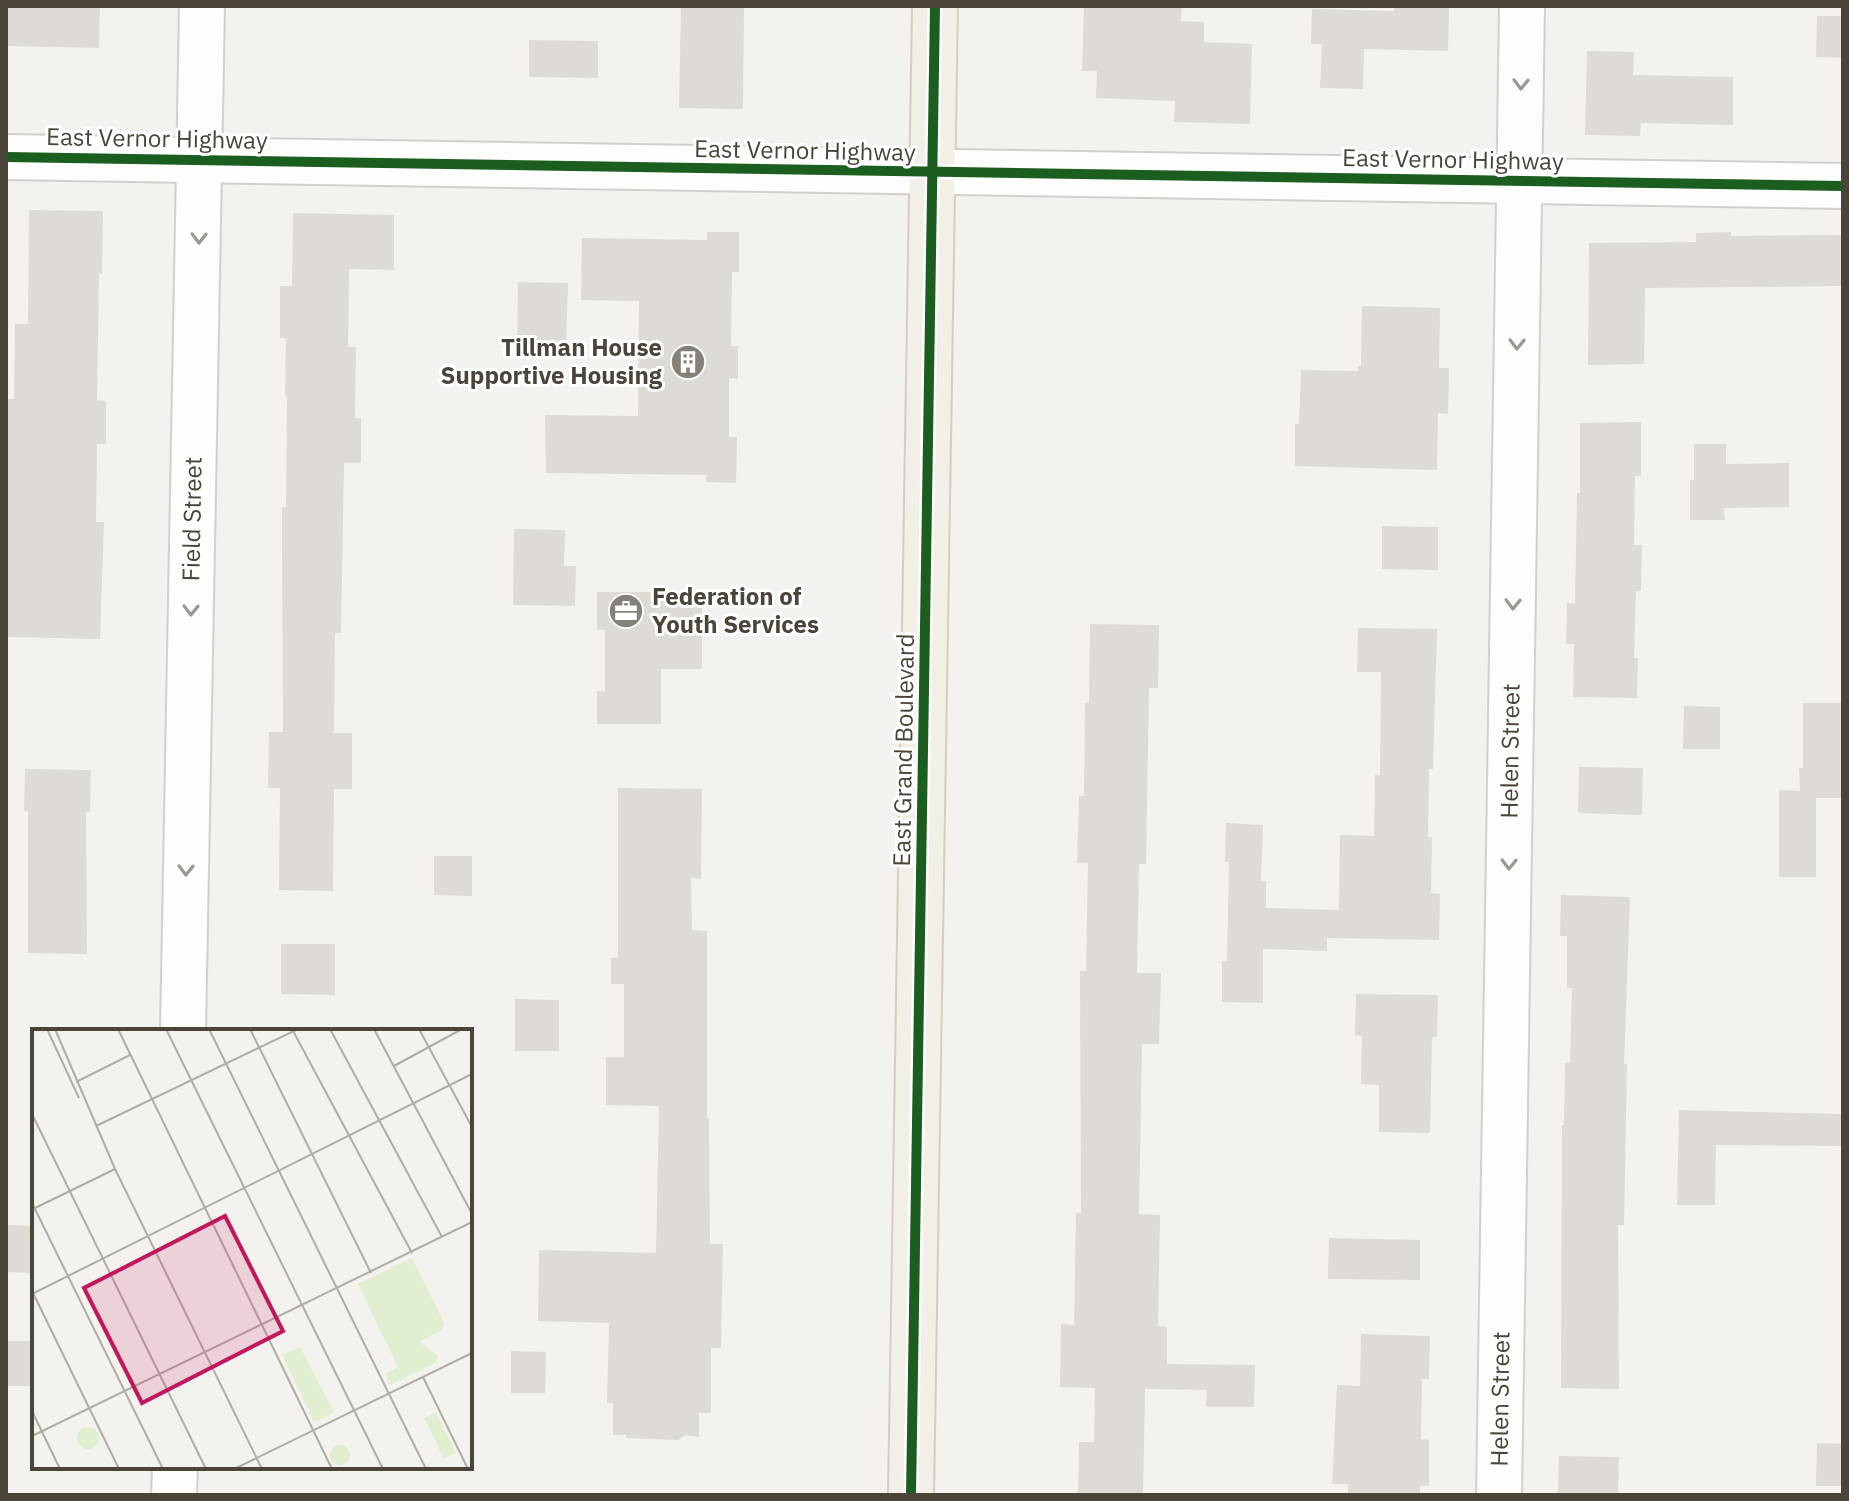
<svg xmlns="http://www.w3.org/2000/svg" width="1849" height="1501" viewBox="0 0 1849 1501" font-family="'IBM Plex Sans',sans-serif">
<style>
.building{fill:#dedbd6}
.lines{fill:none;stroke-linecap:round;stroke-linejoin:round}
.minor-casing{stroke:#d2d0cb;stroke-width:48}
.major-casing{stroke:#d6cebb;stroke-width:48}
.minor{stroke:#fdfdfc;stroke-width:44}
.major{stroke:#f2efe6;stroke-width:44}
.cycleway-casing{stroke:#fff;stroke-width:15}
.cycleway{stroke:#1b5e20;stroke-width:10}
.oneway{stroke:#9b9791}
.labels{text-anchor:middle;stroke-width:6;stroke-linejoin:round;paint-order:stroke}
.street-label{font-size:24px;fill:#4b4439;stroke:#fff}
.poi-label{font-size:24px;font-weight:bold;fill:#4b4439;stroke:#fff;text-anchor:end}
.inset-road{fill:none;stroke:#b0aca6;stroke-width:2}
.view{fill:#c2185b;fill-opacity:0.15;stroke:#c2185b;stroke-width:4}
.inset-edge{fill:none;stroke:#4b4439;stroke-width:4}
</style>
<rect width="100%" height="100%" fill="#f4f2ee"/>
<g class="building">
<polygon points="6,6 100,6 99,48 6,46"/>
<polygon points="681,6 744,6 743,109 679,108"/>
<polygon points="1084,6 1182,6 1181,21 1204,22 1204,42 1252,44 1250,124 1174,122 1175,101 1096,98 1097,71 1082,71"/>
<polygon points="1394,7 1449,8 1448,51 1364,49 1363,89 1320,88 1322,44 1311,44 1312,9 1394,11"/>
<polygon points="1817,16 1843,16 1843,58 1816,57"/>
<polygon points="529,40 598,41 598,78 529,77"/>
<polygon points="1587,51 1634,52 1633,75 1733,77 1733,125 1641,123 1640,136 1585,135"/>
<polygon points="29,210 103,211 102,274 99,274 97,400 106,401 106,444 97,444 96,522 104,522 100,639 6,637 6,399 14,399 15,324 28,324"/>
<polygon points="293,213 394,215 394,270 349,269 348,347 356,347 355,418 361,418 361,463 344,463 341,633 335,633 334,733 352,733 352,789 334,789 333,891 279,890 280,788 268,788 269,732 283,732 282,550 282,507 286,507 287,396 285,396 286,338 280,338 280,286 292,286"/>
<polygon points="707,232 739,232 739,272 732,272 731,346 738,346 738,379 729,378 729,437 737,437 736,483 706,482 706,475 546,473 545,415 638,416 639,301 581,300 582,238 707,240"/>
<polygon points="1731,232 1731,236 1843,235 1843,286 1645,288 1644,364 1588,365 1589,243 1696,242 1696,233"/>
<polygon points="518,282 568,283 566,347 517,346"/>
<polygon points="1362,306 1440,308 1439,368 1449,368 1448,414 1438,413 1437,470 1295,466 1295,424 1299,424 1301,370 1358,371 1358,366 1361,366"/>
<polygon points="1641,422 1641,476 1635,476 1634,545 1642,545 1641,591 1636,591 1634,658 1638,658 1637,698 1573,697 1574,644 1566,644 1567,603 1575,603 1577,493 1580,493 1580,423"/>
<polygon points="1694,444 1726,444 1726,464 1789,463 1789,507 1724,508 1725,520 1690,520 1690,480 1694,480"/>
<polygon points="1382,526 1438,527 1438,570 1382,569"/>
<polygon points="514,529 565,530 564,566 576,566 575,606 513,605"/>
<polygon points="597,592 702,592 702,669 661,669 661,724 597,724 597,691 605,692 605,630 597,630"/>
<polygon points="1090,624 1159,625 1158,688 1149,688 1146,864 1139,864 1137,973 1161,973 1159,1044 1142,1044 1139,1214 1160,1215 1158,1326 1167,1327 1167,1364 1255,1365 1254,1407 1206,1407 1207,1390 1145,1389 1143,1495 1078,1495 1079,1442 1094,1442 1095,1388 1060,1387 1061,1324 1074,1325 1076,1213 1081,1213 1080,971 1086,971 1088,863 1077,863 1079,796 1084,796 1085,703 1089,703"/>
<polygon points="1358,628 1437,629 1433,769 1429,769 1428,837 1432,837 1431,893 1440,894 1439,940 1327,938 1327,951 1263,949 1263,1003 1222,1002 1222,961 1227,961 1229,862 1225,862 1226,823 1263,825 1261,881 1266,881 1266,908 1339,910 1340,835 1374,836 1375,775 1380,775 1381,672 1357,672"/>
<polygon points="1803,703 1843,703 1843,798 1816,798 1816,877 1779,877 1779,790 1800,791 1799,768 1803,768"/>
<polygon points="1684,706 1720,707 1720,749 1683,749"/>
<polygon points="1579,767 1643,768 1642,815 1578,813"/>
<polygon points="25,769 91,770 90,812 86,812 87,954 28,953 28,811 24,811"/>
<polygon points="618,788 702,789 701,879 691,878 692,930 707,931 707,1118 709,1118 710,1244 723,1244 721,1348 711,1348 711,1413 699,1413 699,1437 686,1435 678,1440 626,1438 626,1435 613,1435 613,1403 607,1403 609,1323 538,1321 539,1250 656,1253 659,1106 606,1105 606,1057 624,1057 624,984 611,984 611,958 618,958"/>
<polygon points="434,856 472,856 472,896 434,895"/>
<polygon points="1561,895 1630,897 1624,1064 1627,1064 1624,1225 1618,1225 1619,1389 1561,1388 1562,1125 1564,1125 1565,1063 1570,1063 1572,988 1567,988 1567,936 1560,936"/>
<polygon points="281,944 335,944 335,995 281,994"/>
<polygon points="1356,994 1438,995 1437,1037 1432,1037 1430,1133 1379,1132 1379,1085 1361,1084 1362,1036 1355,1035"/>
<polygon points="515,999 559,1000 559,1051 515,1051"/>
<polygon points="1679,1110 1843,1114 1843,1146 1716,1145 1715,1205 1677,1205"/>
<polygon points="6,1225 34,1226 34,1273 6,1272"/>
<polygon points="1329,1238 1420,1240 1420,1280 1328,1279"/>
<polygon points="1361,1334 1430,1336 1429,1379 1422,1379 1421,1439 1429,1440 1429,1486 1420,1486 1420,1495 1348,1495 1348,1484 1332,1484 1337,1385 1360,1386"/>
<rect x="6" y="1341" width="28" height="45"/>
<polygon points="511,1351 546,1352 545,1393 511,1393"/>
<polygon points="1817,1443 1843,1444 1843,1486 1816,1486"/>
<polygon points="1559,1456 1619,1457 1618,1495 1558,1495"/>
</g>
<g class="lines">
<g class="minor-casing">
<g id="minor">
<path d="M6,157c612,10 1225,19 1837,29"/>
<path id="s1" d="M183,1031l19,-1025"/>
<polyline points="174,1495 175,1467"/>
<path id="s2" d="M1499,1495l23,-1489"/>
</g>
</g>
<g class="major-casing">
<polyline id="major" points="911,1495 935,6"/>
</g>
<use href="#minor" class="minor"/>
<use href="#major" class="major"/>
<g class="cycleway-casing">
<g id="cycleway">
<path d="M6,157c612,10 1225,19 1837,29"/>
<polyline points="911,1495 935,6"/>
</g>
</g>
<use href="#cycleway" class="cycleway"/>
</g>
<defs><path id="oneway-chevron" d="M-2-3.5L2.5 0L-2 3.5" fill="none" stroke-width="1.6" stroke-linecap="round" stroke-linejoin="round" transform="scale(2)"/></defs>
<g class="oneway">
<use href="#oneway-chevron" transform="translate(1521 84) rotate(91)"/>
<use href="#oneway-chevron" transform="translate(199 238) rotate(91)"/>
<use href="#oneway-chevron" transform="translate(1517 344) rotate(91)"/>
<use href="#oneway-chevron" transform="translate(1513 604) rotate(91)"/>
<use href="#oneway-chevron" transform="translate(191 610) rotate(91)"/>
<use href="#oneway-chevron" transform="translate(1509 864) rotate(91)"/>
<use href="#oneway-chevron" transform="translate(186 870) rotate(91)"/>
</g>
<defs>
<g id="building-disc" transform="scale(1.8)"><circle r="9.5" fill="#868178" stroke="#fff"/><path d="M-4-6H4V6H1V3H-1V6H-4ZM-2.5-4.3h1.7v1.8h-1.7ZM.8-4.3h1.7v1.8H.8ZM-2.5-1h1.7V.8h-1.7ZM.8-1h1.7V.8H.8Z" fill="#fff"/></g>
<g id="office-disc" transform="scale(1.8)"><circle r="9.5" fill="#868178" stroke="#fff"/><path d="M-6-3h4V-5.5h4V-3h4V5H-6ZM-1-4.5V-3h2v-1.5ZM-6 0V1H6V0Z" fill="#fff"/></g>
</defs>
<g fill-rule="evenodd">
<use href="#building-disc" x="688" y="362"/>
<use href="#office-disc" x="626" y="611"/>
</g>
<g class="labels">
<g class="street-label">
<text transform="translate(157 139) rotate(1)" y="8">East Vernor Highway</text>
<text transform="translate(805 151) rotate(1)" y="8">East Vernor Highway</text>
<text transform="translate(1453 160) rotate(1)" y="8">East Vernor Highway</text>
<text dy="8" stroke="none"><textPath href="#s1" startOffset="512">Field Street</textPath></text>
<text transform="translate(904 750) rotate(-89)" y="8">East Grand Boulevard</text>
<text dy="8" stroke="none"><textPath href="#s2" startOffset="744">Helen Street</textPath></text>
<text dy="8" stroke="none"><textPath href="#s2" startOffset="96">Helen Street</textPath></text>
</g>
<g class="poi-label">
<text x="662" y="356">Tillman House<tspan x="662" dy="28">Supportive Housing</tspan></text>
<text x="652" y="605" text-anchor="start">Federation of<tspan x="652" dy="28">Youth Services</tspan></text>
</g>
</g>
<g transform="translate(32 1029)">
<rect width="440" height="440" fill="#f4f2ee"/>
<path d="M380,229l32,65 -2,7 -23,12 19,14 -3,7 -46,22 -4,-11 13,-7 -40,-83zM268,318l34,65 -20,10 -32,-67zM404,383l20,41 -12,6 -20,-41zM45 409a11 11 0 1 1 22 0a11 11 0 1 1-22 0ZM298 426a10 10 0 1 1 20 0a10 10 0 1 1-20 0Z" fill="#e1eecf"/>
<path class="inset-road" d="M15,0l32,69M23,0l60,140 147,300M86,0l214,440M134,0l217,440M177,0l217,440M218,0l121,244M260,0l120,224M298,0l112,208M342,0l98,185M387,0l53,98M362,37l68,-37M44,53l54,-27M0,85l174,355M64,97l200,-96M0,174l131,266M1,180l82,-40M1,264l86,176M0,265l440,-220M391,348l45,92M0,382l28,58M0,407l440,-214M202,440l238,-116"/>
<path class="view" d="M193,187l58,115 -141,72 -58,-115z"/>
<rect width="440" height="440" class="inset-edge"/>
</g>
<rect width="1849" height="1501" fill="none" stroke="#4b4439" stroke-width="16"/>
</svg>
